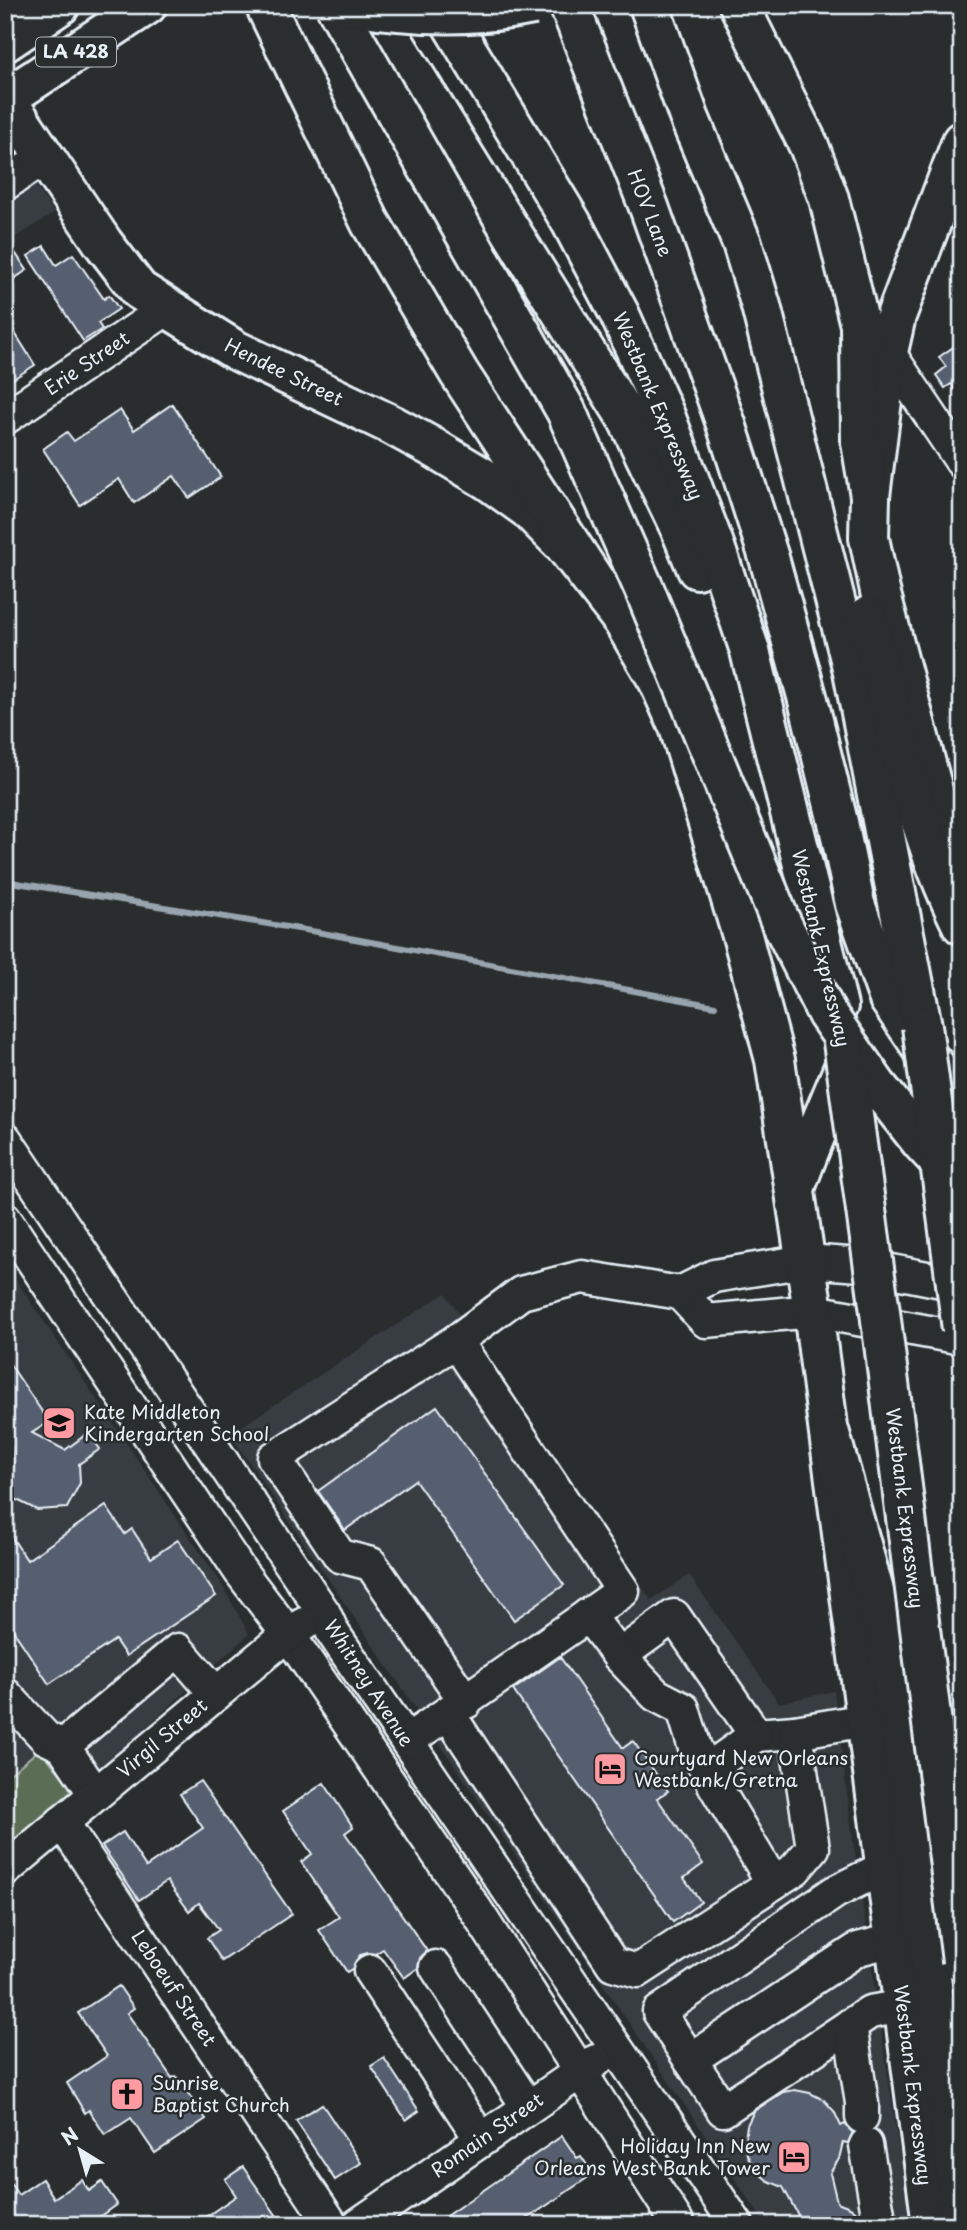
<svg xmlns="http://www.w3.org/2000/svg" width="967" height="2230" viewBox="0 0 967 2230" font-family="'Playpen Sans',sans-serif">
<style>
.built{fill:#383c42}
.green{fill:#5b6d56;stroke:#a2afa7;stroke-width:2}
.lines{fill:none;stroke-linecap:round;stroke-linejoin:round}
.stream{stroke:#98a5af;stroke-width:6}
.building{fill:#575f70;stroke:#e8f1f8;stroke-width:2}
.minor-casing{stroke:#e8f1f8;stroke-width:37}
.major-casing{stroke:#e8f1f8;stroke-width:44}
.highway-casing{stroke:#e8f1f8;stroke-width:44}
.path{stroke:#e8f1f8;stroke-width:3.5;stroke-dasharray:2 5;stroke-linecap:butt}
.minor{stroke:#2a2d2e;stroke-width:32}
.major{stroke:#2a2d2e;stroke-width:38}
.highway{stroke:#2a2d2e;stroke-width:38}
.highway-bridge-casing{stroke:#e8f1f8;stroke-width:44;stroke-linecap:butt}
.highway-bridge{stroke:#2a2d2e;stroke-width:38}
.labels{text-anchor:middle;stroke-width:5;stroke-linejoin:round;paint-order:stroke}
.shield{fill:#2a2d2e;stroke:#afb6bb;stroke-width:2}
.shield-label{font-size:18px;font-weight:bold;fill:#e8f1f8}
.street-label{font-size:19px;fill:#e8f1f8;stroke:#2a2d2e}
.poi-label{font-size:19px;fill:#e8f1f8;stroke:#2a2d2e;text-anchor:start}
</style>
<rect width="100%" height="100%" fill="#2a2d2e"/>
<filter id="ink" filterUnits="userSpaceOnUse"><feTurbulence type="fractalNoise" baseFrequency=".0143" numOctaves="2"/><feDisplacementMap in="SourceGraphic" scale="14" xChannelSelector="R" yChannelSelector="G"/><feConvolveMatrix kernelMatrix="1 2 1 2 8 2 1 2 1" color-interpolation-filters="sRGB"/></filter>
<g filter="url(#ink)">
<g class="built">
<polygon points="5,140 54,213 5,244"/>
<polygon points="5,1264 221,1583 249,1634 75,1792 40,1749 5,1778"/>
<polygon points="445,1293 651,1600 689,1575 779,1703 834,1691 854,1848 910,2225 766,2225 230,1434"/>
</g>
<polygon class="green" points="40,1749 75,1792 5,1850 5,1778"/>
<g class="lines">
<polyline class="stream" points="5,881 317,932 715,1006"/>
</g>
<g class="building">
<polygon points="5,238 27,270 5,285"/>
<polygon points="44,246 56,265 73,254 104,299 109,295 119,309 98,323 102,329 83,341 28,256"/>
<polygon points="5,317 35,365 5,384"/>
<polygon points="962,341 962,399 951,384 945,388 936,375 946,367 939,357"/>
<polygon points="172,404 221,477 189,498 174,476 134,503 119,479 80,505 43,449 67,432 74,441 120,410 134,430"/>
<polygon points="5,1357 49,1422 32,1433 65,1450 88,1433 100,1449 79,1464 80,1483 67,1508 37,1510 15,1499 11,1447 5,1451"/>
<polygon points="437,1406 564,1585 514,1620 415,1480 345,1530 318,1491"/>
<polygon points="106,1506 125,1534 132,1529 151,1558 178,1540 216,1596 126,1656 115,1640 49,1684 5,1618 5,1527 27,1560"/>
<polygon points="560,1657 623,1748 633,1741 668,1791 657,1798 703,1864 684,1878 701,1902 673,1922 513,1690"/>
<polygon points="200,1781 292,1914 222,1961 207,1938 219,1930 199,1903 189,1911 167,1881 139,1900 102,1846 123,1832 146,1867 203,1828 180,1794"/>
<polygon points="324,1783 353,1827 345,1833 427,1951 420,1958 418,1968 404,1978 383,1949 375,1954 368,1953 360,1955 353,1968 347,1972 319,1930 339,1917 301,1862 312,1854 283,1811"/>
<polygon points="119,1986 134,2008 127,2013 172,2078 176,2076 206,2119 155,2153 131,2118 105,2135 89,2110 85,2113 67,2083 107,2056 78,2013"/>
<polygon points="384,2058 419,2111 406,2120 371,2066"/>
<polygon points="795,2090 810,2093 824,2100 834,2111 841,2126 845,2124 853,2133 848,2143 843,2142 839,2159 830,2173 837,2202 850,2207 859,2214 861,2225 792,2225 798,2215 783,2187 768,2181 755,2170 747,2155 745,2140 747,2125 754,2111 783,2092"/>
<polygon points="322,2104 361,2163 335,2180 296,2121"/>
<polygon points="562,2136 577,2158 581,2156 593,2174 518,2225 433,2225"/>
<polygon points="243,2167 283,2225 194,2225 236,2196 225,2179"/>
<polygon points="5,2175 18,2195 42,2179 54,2198 82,2180 89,2191 102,2182 117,2204 88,2225 5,2225"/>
</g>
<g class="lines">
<g class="minor-casing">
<g id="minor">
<polyline points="5,184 45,157"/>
<polyline points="888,352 962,462"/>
<polyline points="5,418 168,308"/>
<polyline points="5,1139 324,1613 333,1633 737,2225"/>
<polyline points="5,1219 240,1571 288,1634 476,1910 679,2225"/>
<polyline points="962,1285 861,1265 806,1261 714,1276 680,1293 706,1321 813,1311 962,1338"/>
<polyline points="456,1341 521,1293 582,1277 680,1293"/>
<polyline points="588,1615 619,1656 674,1616 756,1735 795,1732"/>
<polyline points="619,1656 656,1695 683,1709 695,1748 715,1786 773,1883"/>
<polyline points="5,1694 46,1738 63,1746"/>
<polyline points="448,1713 613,1964 638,1971 795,1869 813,1848 795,1732 866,1720"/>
<polyline points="407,1741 623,1591 456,1341 274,1458 340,1556 371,1564 466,1702"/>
<polyline points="707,1770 756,1735"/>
<polyline points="95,1794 63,1746 178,1650 216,1694"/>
<polyline points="62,1822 332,2225"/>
<polyline points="885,1867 835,1892 659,2012 723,2110 870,2012 903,2006"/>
<polyline points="5,1870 288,1634 304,1624"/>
<polyline points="436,1967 528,2107"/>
<polyline points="370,1971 481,2139"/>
<polyline points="850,2025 862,2103 862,2117"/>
<polyline points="690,2060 858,1949 894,1940"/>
<polyline points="866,2145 880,2225"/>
<polyline points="358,2225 596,2061"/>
</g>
</g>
<g class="major-casing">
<g id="major">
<polyline points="5,42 60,5"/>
<polyline points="5,98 103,243 139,290 235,350 392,425 434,448 489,481 528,509 564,545 623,621 658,680 679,727 743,939 775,1060 813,1311 932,2225"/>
<polyline points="5,99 147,5"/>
<polyline points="954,869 880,591 869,538 870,496 888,352 896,316 962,141"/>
</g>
</g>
<g class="highway-casing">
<g id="highway">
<polyline points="265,5 370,222 459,373 607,600"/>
<polyline points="371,5 628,420 680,528 697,569"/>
<polyline points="440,5 571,222 620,315 666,418 715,547 750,651 838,1006"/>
<polyline points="569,5 649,207 726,424 769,558 808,700 838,822 855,904 889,999 931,1061 962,1098"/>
<polyline points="649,5 689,117 742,243 761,306 853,671 922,1026"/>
<polyline points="739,5 809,146 829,199 860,325 861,442 870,496"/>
<path d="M867,617c27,104 47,211 95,308"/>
<path d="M795,1189c16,-47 37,-91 55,-137"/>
<polyline points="830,1434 881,1616 903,1752 962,2225"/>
</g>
</g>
<polyline class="path" points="962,1480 959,1487 962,1522"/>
<use href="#minor" class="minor"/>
<use href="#major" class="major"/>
<use href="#highway" class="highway"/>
<g class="highway-bridge-casing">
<g id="highway-bridge">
<polyline points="335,5 566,411 645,591 779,918 827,1014 877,1086 922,1143 962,1186"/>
<path d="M351,5c61,10 121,13 182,0"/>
<polyline points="922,1026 962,1329"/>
<polyline points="843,1042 880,1312 962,1961"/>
</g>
</g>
<use href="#highway-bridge" class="highway-bridge"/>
</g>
</g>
<defs>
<g id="school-square" transform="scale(1.75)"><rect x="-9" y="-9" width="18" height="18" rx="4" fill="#ff9aa2" stroke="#2a2d2e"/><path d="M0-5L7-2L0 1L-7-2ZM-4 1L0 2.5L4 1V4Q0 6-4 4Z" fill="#111"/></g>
<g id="hotel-square" transform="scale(1.75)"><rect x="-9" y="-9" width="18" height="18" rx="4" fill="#ff9aa2" stroke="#2a2d2e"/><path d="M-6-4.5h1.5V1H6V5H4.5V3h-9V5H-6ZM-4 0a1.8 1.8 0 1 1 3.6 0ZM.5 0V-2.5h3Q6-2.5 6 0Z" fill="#111"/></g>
<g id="church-square" transform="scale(1.75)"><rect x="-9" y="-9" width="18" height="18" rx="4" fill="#ff9aa2" stroke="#2a2d2e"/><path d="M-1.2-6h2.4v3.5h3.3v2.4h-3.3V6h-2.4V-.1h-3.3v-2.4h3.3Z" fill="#111"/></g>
</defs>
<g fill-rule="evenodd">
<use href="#school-square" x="59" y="1423"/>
<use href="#hotel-square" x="610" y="1769"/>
<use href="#church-square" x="127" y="2094"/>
<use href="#hotel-square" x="794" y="2157"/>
</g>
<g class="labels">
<rect class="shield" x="36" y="37.5" width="80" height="29" rx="5"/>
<g class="shield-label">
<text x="76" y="58">LA 428</text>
</g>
<g class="street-label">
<text transform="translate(650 213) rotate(69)" y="7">HOV Lane</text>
<text transform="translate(87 363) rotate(-34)" y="7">Erie Street</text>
<text transform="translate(284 372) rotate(26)" y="7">Hendee Street</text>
<text transform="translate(658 406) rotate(67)" y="7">Westbank Expressway</text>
<text transform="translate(821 948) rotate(77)" y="7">Westbank Expressway</text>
<text transform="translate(905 1508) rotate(83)" y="7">Westbank Expressway</text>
<text transform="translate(369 1683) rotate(57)" y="7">Whitney Avenue</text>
<text transform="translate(162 1738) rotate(-40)" y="7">Virgil Street</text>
<text transform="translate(174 1988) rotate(56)" y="7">Leboeuf Street</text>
<text transform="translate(913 2085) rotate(83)" y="7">Westbank Expressway</text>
<text transform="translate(487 2135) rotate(-35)" y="7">Romain Street</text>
</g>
<g class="poi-label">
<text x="84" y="1419">Kate Middleton<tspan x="84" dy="22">Kindergarten School</tspan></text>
<text x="634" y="1765">Courtyard New Orleans<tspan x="634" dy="22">Westbank/Gretna</tspan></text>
<text x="152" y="2090">Sunrise<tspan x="152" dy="22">Baptist Church</tspan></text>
<text x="770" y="2153" text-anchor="end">Holiday Inn New<tspan x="770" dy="22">Orleans West Bank Tower</tspan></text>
</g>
</g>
<rect width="967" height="2230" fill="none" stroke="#2a2d2e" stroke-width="28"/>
<rect x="14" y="14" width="939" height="2202" fill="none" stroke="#e8f1f8" stroke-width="2.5" filter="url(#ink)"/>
<g transform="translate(80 2150) rotate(323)" stroke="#2a2d2e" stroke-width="5" paint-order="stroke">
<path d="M0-5L12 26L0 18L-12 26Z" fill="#e8f1f8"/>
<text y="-10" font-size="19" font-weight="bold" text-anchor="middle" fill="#e8f1f8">N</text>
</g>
</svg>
